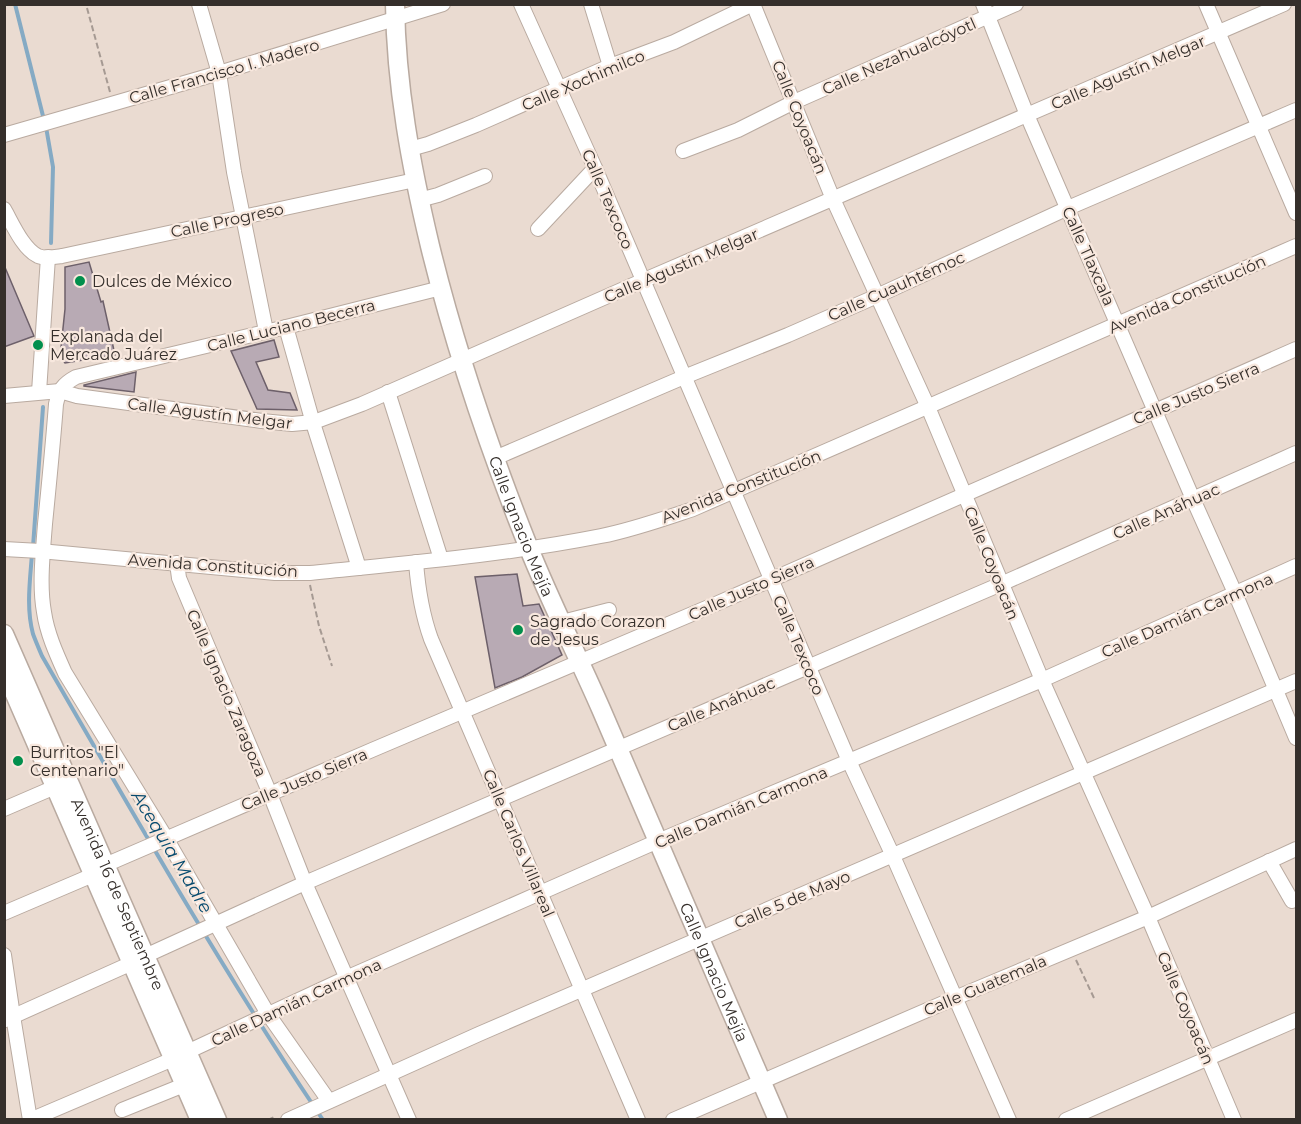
<svg xmlns="http://www.w3.org/2000/svg" width="1301" height="1124" viewBox="0 0 1301 1124" font-family="Montserrat,sans-serif">
<style>
.lines{fill:none;stroke-linecap:round;stroke-linejoin:round}
.stream{stroke:#85aac4;stroke-width:4}
.building{fill:#b8aab4;stroke:#6d606a;stroke-width:1.5}
.minor-casing{stroke:#b9aaa0;stroke-width:16}
.major-casing{stroke:#b9aaa0;stroke-width:21}
.path{stroke:#a69a93;stroke-width:2;stroke-dasharray:6 3;stroke-linecap:butt}
.minor{stroke:#fff;stroke-width:14}
.major{stroke:#fff;stroke-width:18}
.poi-dot{fill:#028f4d;stroke:#f8e8de;stroke-width:2}
.labels{text-anchor:middle;stroke-width:4.5;stroke-linejoin:round;paint-order:stroke}
.street-label{font-size:16px;fill:#352f2b;stroke:#f8e8de}
.poi-label{font-size:16px;fill:#352f2b;stroke:#f8e8de;text-anchor:start}
.water-label{font-size:18px;font-style:italic;fill:#074b6f;stroke:#f8e8de}
</style>
<rect width="100%" height="100%" fill="#eadbd1"/>
<g class="lines">
<g class="stream">
<polyline points="15,4 44,120"/>
<polyline points="46,127 53,167 51,243"/>
<polyline points="33,547 43,407"/>
<path d="M32,554c-2,27 -6,54 1,80 3,8 6,15 9,22 88,152 174,304 271,449"/>
<polyline points="317,1111 323,1120"/>
</g>
</g>
<g class="building">
<polygon points="89,262 101,302 103,301 115,355 65,363 60,357 65,309 65,267"/>
<polygon points="4,265 34,336 4,347"/>
<polygon points="274,340 279,357 256,362 268,390 290,393 297,410 257,409 231,351"/>
<polygon points="136,372 134,392 84,386 84,385"/>
<polygon points="517,574 523,606 539,604 562,655 522,677 495,688 475,577"/>
</g>
<g class="lines">
<g class="minor-casing">
<g id="minor">
<polyline points="199,4 219,73 234,172 266,331"/>
<polyline points="521,4 595,168 849,761 893,856 1009,1120"/>
<polyline points="591,4 610,66"/>
<polyline points="983,4 1027,115 1193,499 1235,593 1296,738"/>
<polyline points="1206,4 1296,213"/>
<polyline points="4,135 219,73 443,4"/>
<polyline points="410,149 428,144 476,125 610,66 674,42 753,4 833,199 928,407 1042,680 1148,917 1234,1120"/>
<polyline points="683,151 738,130 794,102 1016,4"/>
<polyline points="419,200 438,195 485,176"/>
<path d="M4,209c8,14 19,40 34,47 7,3 17,1 24,0l353,-76"/>
<polyline points="538,229 595,168"/>
<polyline points="286,327 313,423 359,568"/>
<polyline points="39,392 48,257"/>
<polyline points="388,392 441,559"/>
<polyline points="4,396 60,391 77,396 262,421 292,424 314,422 362,404 642,281 1284,4"/>
<polyline points="495,458 684,377 788,335 877,296 1068,208 1296,110"/>
<path d="M4,549l36,2 235,22h35c97,-10 195,-18 291,-37 31,-6 62,-17 92,-27l603,-263"/>
<path d="M416,562c2,27 6,52 15,77l207,481"/>
<polyline points="177,563 179,578 270,794 305,883 409,1120"/>
<polyline points="562,622 609,610"/>
<polyline points="4,809 55,787"/>
<polyline points="1269,861 1292,901"/>
<polyline points="105,865 372,750 718,603 1296,349"/>
<polyline points="4,913 93,875"/>
<polyline points="4,955 13,1016 30,1120"/>
<polyline points="145,956 305,883 1001,584 1296,453"/>
<polyline points="5,1020 132,963"/>
<polyline points="187,1052 346,978 540,893 658,841 1042,680 1296,566"/>
<path d="M329,1101l-61,-87 -102,-176 -101,-165c-9,-20 -18,-40 -21,-61 -5,-27 -1,-61 1,-88 4,-40 8,-80 11,-120 3,-14 7,-20 20,-27l210,-50 155,-39"/>
<polyline points="122,1110 184,1085"/>
<polyline points="30,1120 173,1059"/>
<polyline points="288,1120 479,1034 1296,681"/>
<polyline points="673,1120 955,998 1148,917 1296,849"/>
<polyline points="1066,1120 1296,1020"/>
</g>
</g>
<g class="major-casing">
<g id="major">
<path id="s1" d="M395,4c1,82 16,162 35,242 25,102 59,202 98,300 22,55 49,108 73,163 60,137 117,274 177,411"/>
<path id="s2" d="M4,634l213,486"/>
<polyline points="4,669 200,1120"/>
</g>
</g>
<g class="path">
<polyline points="87,8 110,92"/>
<polyline points="310,585 319,626 332,666"/>
<polyline points="1076,960 1094,998"/>
<polyline points="268,1120 276,1116"/>
</g>
<use href="#minor" class="minor"/>
<use href="#major" class="major"/>
</g>
<g class="poi-dot">
<circle cx="80" cy="281" r="6"/>
<circle cx="38" cy="345" r="6"/>
<circle cx="518" cy="630" r="6"/>
<circle cx="18" cy="761" r="6"/>
</g>
<g class="labels">
<g class="street-label">
<text transform="translate(899 56) rotate(-24)" y="6">Calle Nezahualcóyotl</text>
<text transform="translate(224 71) rotate(-16)" y="6">Calle Francisco I. Madero</text>
<text transform="translate(1128 72) rotate(-23)" y="6">Calle Agustín Melgar</text>
<text transform="translate(583 80) rotate(-23)" y="6">Calle Xochimilco</text>
<text transform="translate(800 117) rotate(68)" y="6">Calle Coyoacán</text>
<text transform="translate(608 199) rotate(67)" y="6">Calle Texcoco</text>
<text transform="translate(227 220) rotate(-12)" y="6">Calle Progreso</text>
<text transform="translate(1089 256) rotate(66)" y="6">Calle Tlaxcala</text>
<text transform="translate(681 265) rotate(-23)" y="6">Calle Agustín Melgar</text>
<text transform="translate(896 286) rotate(-24)" y="6">Calle Cuauhtémoc</text>
<text transform="translate(1187 294) rotate(-24)" y="6">Avenida Constitución</text>
<text transform="translate(291 325) rotate(-14)" y="6">Calle Luciano Becerra</text>
<text transform="translate(1196 393) rotate(-23)" y="6">Calle Justo Sierra</text>
<text transform="translate(210 413) rotate(7)" y="6">Calle Agustín Melgar</text>
<text transform="translate(741 486) rotate(-22)" y="6">Avenida Constitución</text>
<text transform="translate(1166 511) rotate(-24)" y="6">Calle Anáhuac</text>
<text dy="6" stroke="none"><textPath href="#s1" startOffset="540">Calle Ignacio Mejía</textPath></text>
<text transform="translate(992 563) rotate(68)" y="6">Calle Coyoacán</text>
<text transform="translate(213 565) rotate(4)" y="6">Avenida Constitución</text>
<text transform="translate(751 588) rotate(-24)" y="6">Calle Justo Sierra</text>
<text transform="translate(1187 615) rotate(-24)" y="6">Calle Damián Carmona</text>
<text transform="translate(799 645) rotate(67)" y="6">Calle Texcoco</text>
<text transform="translate(227 693) rotate(67)" y="6">Calle Ignacio Zaragoza</text>
<text transform="translate(721 704) rotate(-23)" y="6">Calle Anáhuac</text>
<text transform="translate(304 779) rotate(-23)" y="6">Calle Justo Sierra</text>
<text transform="translate(741 807) rotate(-23)" y="6">Calle Damián Carmona</text>
<text transform="translate(519 843) rotate(67)" y="6">Calle Carlos Villareal</text>
<text dy="6" stroke="none"><textPath href="#s2" startOffset="284">Avenida 16 de Septiembre</textPath></text>
<text transform="translate(792 899) rotate(-23)" y="6">Calle 5 de Mayo</text>
<text dy="6" stroke="none"><textPath href="#s1" startOffset="1026">Calle Ignacio Mejía</textPath></text>
<text transform="translate(985 985) rotate(-23)" y="6">Calle Guatemala</text>
<text transform="translate(296 1002) rotate(-25)" y="6">Calle Damián Carmona</text>
<text transform="translate(1186 1008) rotate(67)" y="6">Calle Coyoacán</text>
</g>
<g class="poi-label">
<text x="92" y="287">Dulces de México</text>
<text x="50" y="342">Explanada del<tspan x="50" dy="18">Mercado Juárez</tspan></text>
<text x="530" y="627">Sagrado Corazon<tspan x="530" dy="18">de Jesus</tspan></text>
<text x="30" y="758">Burritos "El<tspan x="30" dy="18">Centenario"</tspan></text>
</g>
<g class="water-label">
<text transform="translate(172 852) rotate(59)" y="6">Acequia Madre</text>
</g>
</g>
<rect width="1301" height="1124" fill="none" stroke="#352f2b" stroke-width="12"/>
</svg>
